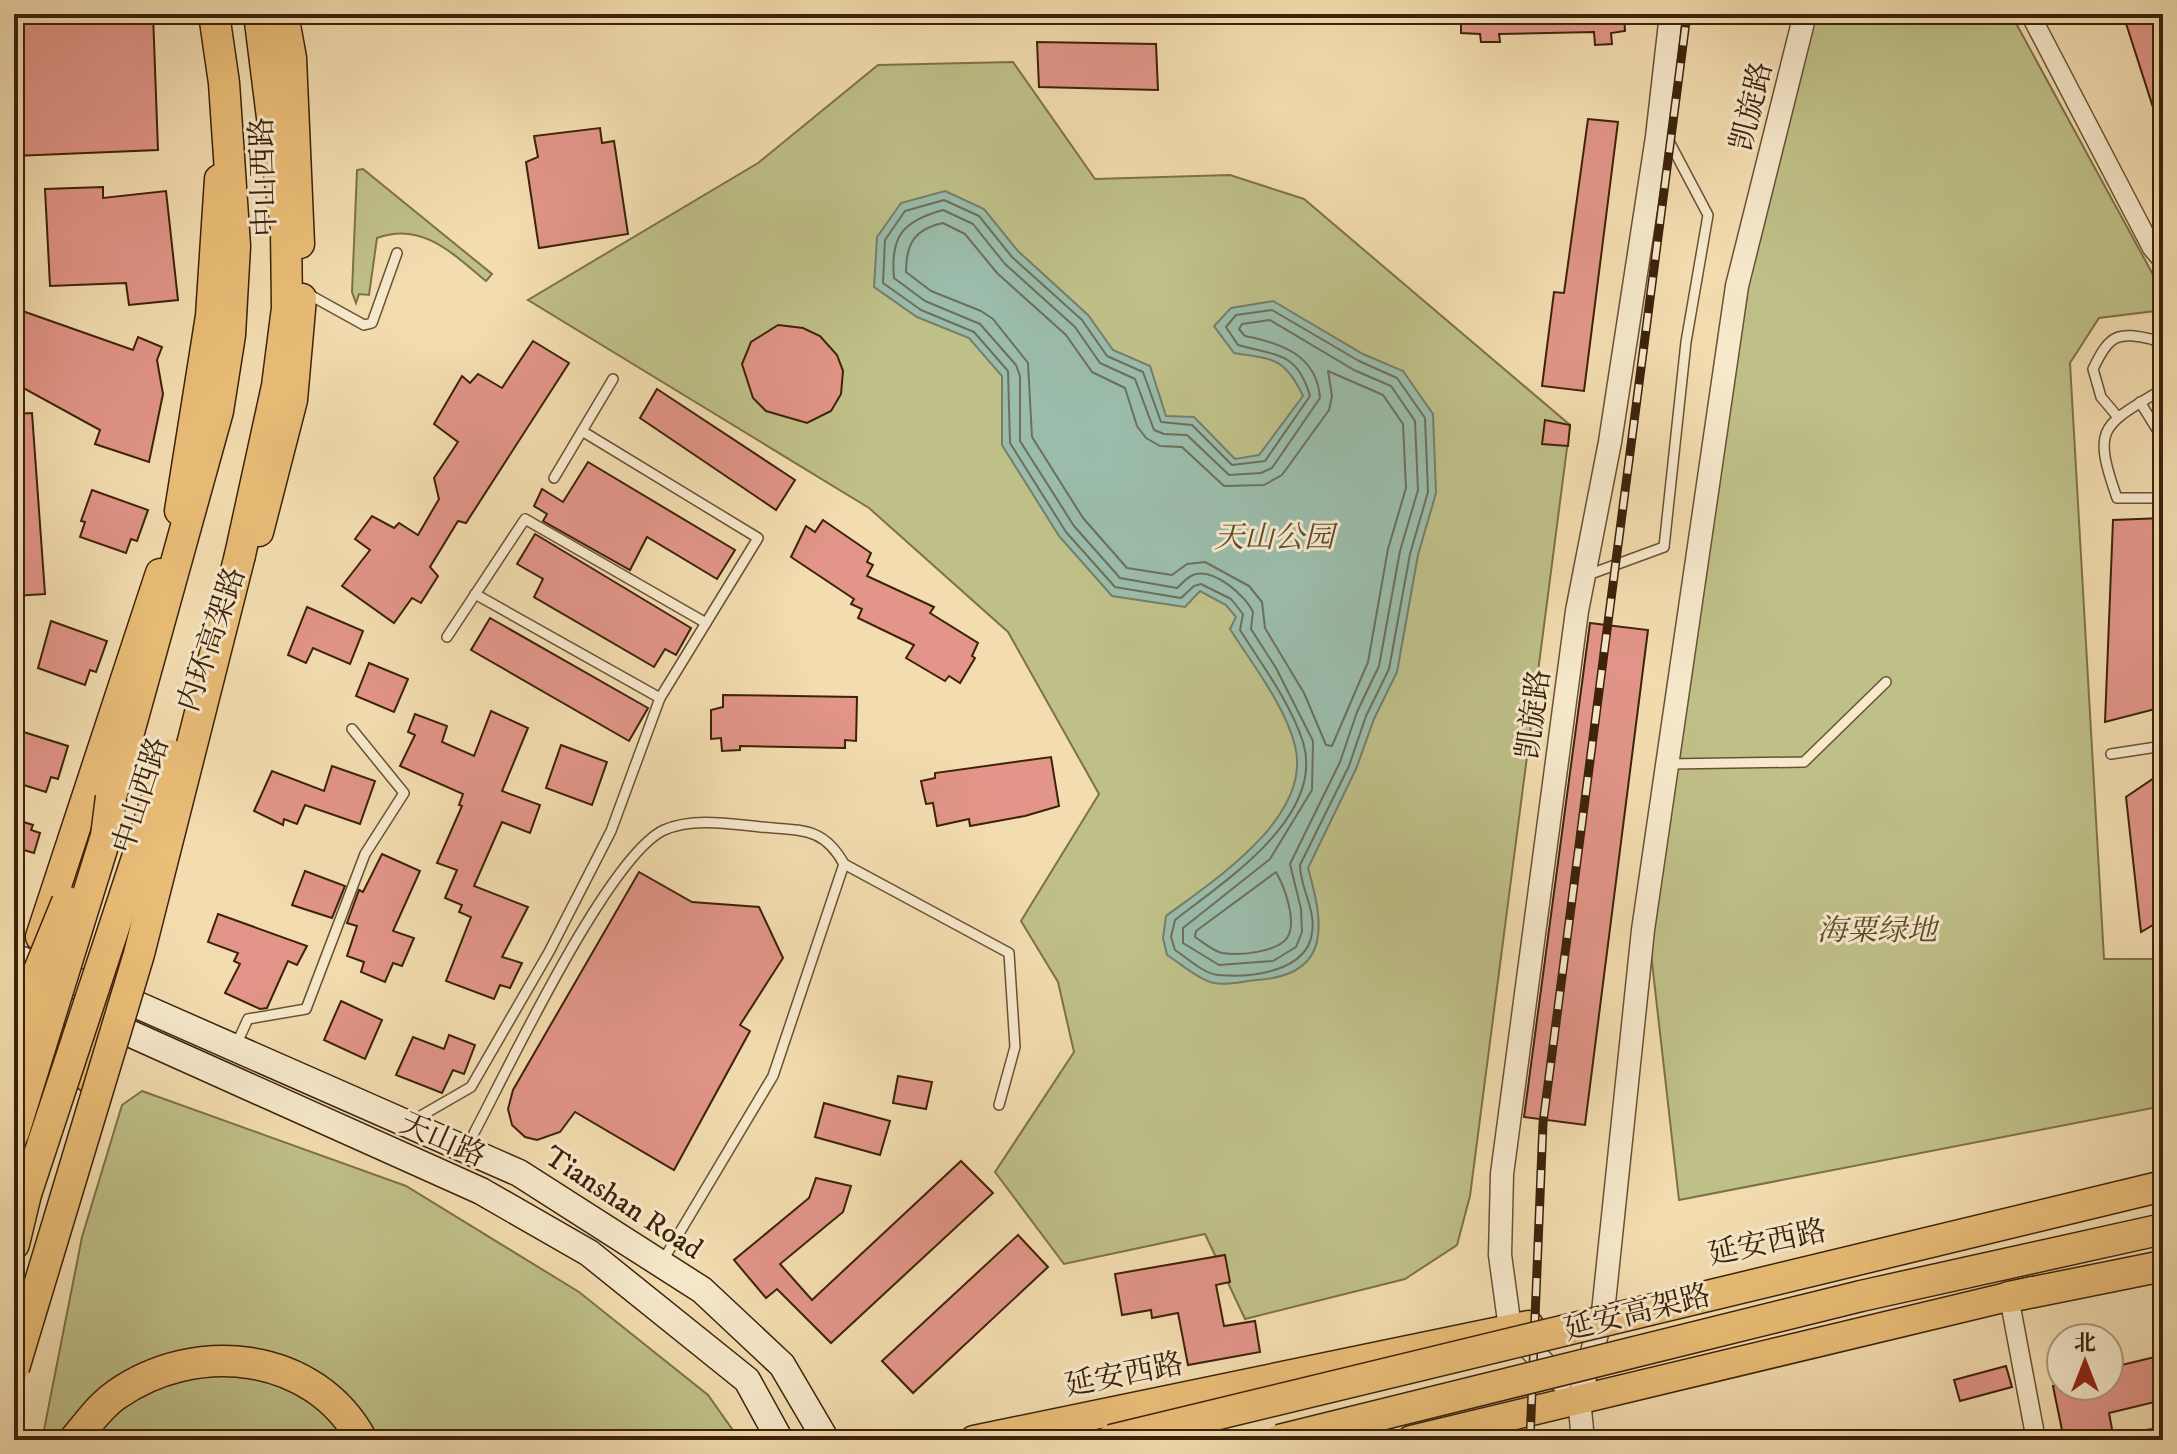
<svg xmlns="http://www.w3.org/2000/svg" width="2177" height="1454" viewBox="0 0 2177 1454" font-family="'IM FELL DW Pica','Noto Serif SC',serif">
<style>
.green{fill:#bfc088;stroke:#7e7149;stroke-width:2}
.water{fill:#9bbcab;stroke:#757e6b;stroke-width:2}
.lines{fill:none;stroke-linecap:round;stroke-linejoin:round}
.shore{stroke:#6c6f5a;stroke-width:2}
.building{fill:#e29588;stroke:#3c220a;stroke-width:2}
.service-casing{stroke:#6a5134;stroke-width:12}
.minor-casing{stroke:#6a5134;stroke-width:21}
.tertiary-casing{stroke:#6a5134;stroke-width:25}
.secondary-casing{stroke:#3c220a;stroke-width:29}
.primary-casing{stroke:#3c220a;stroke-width:31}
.trunk-casing{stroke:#3c220a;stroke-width:33}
.service{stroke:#f7e9cc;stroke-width:9}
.minor{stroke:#f7e9cc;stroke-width:18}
.tertiary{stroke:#f7e9cc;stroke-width:22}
.secondary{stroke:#f7e9cc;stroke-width:26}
.primary{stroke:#eabe78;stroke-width:28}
.trunk{stroke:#eabe78;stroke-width:30}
.rail-casing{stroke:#3c220a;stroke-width:9}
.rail{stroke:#f7e9cc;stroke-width:6;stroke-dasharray:18;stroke-linecap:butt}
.trunk-bridge-casing{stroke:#3c220a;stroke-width:33;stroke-linecap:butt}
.trunk-bridge{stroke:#eabe78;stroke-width:30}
.labels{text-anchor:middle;stroke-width:6;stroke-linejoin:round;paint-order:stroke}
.street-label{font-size:30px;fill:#3c220a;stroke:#f7e9cc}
.park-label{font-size:30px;font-style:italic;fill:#5d4a2a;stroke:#f7e9cc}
</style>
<rect width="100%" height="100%" fill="#f3ddb0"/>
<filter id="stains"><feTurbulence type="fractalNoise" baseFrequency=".0025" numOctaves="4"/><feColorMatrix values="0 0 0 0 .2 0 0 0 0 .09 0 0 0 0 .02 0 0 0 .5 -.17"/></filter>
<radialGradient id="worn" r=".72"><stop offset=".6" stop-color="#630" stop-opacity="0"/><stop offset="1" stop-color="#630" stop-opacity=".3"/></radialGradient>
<g class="green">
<polygon points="1816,14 2011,14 2163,293 2163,310 2099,318 2070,363 2104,959 2163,959 2163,1106 1679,1200 1649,936 1740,287"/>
<polygon points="1013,62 1095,179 1230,175 1304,199 1570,425 1470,1196 1457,1245 1405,1279 1245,1319 1205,1234 1064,1264 995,1172 1074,1052 1058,982 1021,921 1099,794 1008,632 869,508 528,300 758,163 878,65"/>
<path d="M363,169l129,105 -6,7c-33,-27 -64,-60 -109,-43l-8,57 -10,-1 -3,9 -4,-11 5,-122z"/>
<polygon points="142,1091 406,1186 579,1292 708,1395 732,1429 729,1440 42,1440 82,1237 122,1105"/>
</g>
<path class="water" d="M945,191l39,18 34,42 70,64 25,35 37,16 16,50 28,1 41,42 24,-4 44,-59c-18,-38 -29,-37 -69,-43l-20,-27 17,-18 42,-7 90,53 40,17 30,43 3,79 -18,62 -21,117 -23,47 -18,50 -48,99c16,56 24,107 -51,112 -13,1 -31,6 -43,3 -15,-3 -34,-20 -47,-28l-4,-17 3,-22c48,-36 147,-99 129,-170 -9,-39 -44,-84 -65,-117l6,-12 -10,-12 -26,-14 -15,16 -73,-11 -53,-60 -57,-91v-69l-33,-38 -52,-21 -43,-30 3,-50 24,-34z"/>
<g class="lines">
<g class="shore">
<path d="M944,200l35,16 33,41 70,63 25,36 36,16 18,50 31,3 40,40 33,-4 45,-65c-13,-45 -34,-40 -72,-51l-12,-18 10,-12 36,-5 87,51 38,17 28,40 3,74 -18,62 -21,115 -23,47 -17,50 -49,99c0,23 16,44 12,68 -5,39 -62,45 -94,42 -14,-1 -32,-18 -43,-25l-4,-13 4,-17c48,-38 151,-103 128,-178 -13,-40 -41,-77 -63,-112l3,-16 -12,-15 -30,-15 -7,2 -13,12 -66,-11 -49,-55 -56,-89 -2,-72 -34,-39 -53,-22 -38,-27 2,-43 20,-29z"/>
<path d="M943,210l30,14 32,40 70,63 25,36 35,16 19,51 10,4 23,1 42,40 32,-2 11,-5 48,-70c-3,-43 -39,-55 -75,-62l-6,-7 3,-5 28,-4 84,50 37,16 24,35 3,69 -18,61 -21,115 -22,46 -17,50 -50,102 11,45 1,23 -6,15 -23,14 -54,4 -36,-22v-15l87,-69 42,-69 1,-49 -37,-73 -25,-39 2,-17c-8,-17 -40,-45 -60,-37 -7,3 -11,9 -16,13l-57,-10 -46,-52 -54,-85v-65l-4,-11 -36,-41 -55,-23 -31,-23c-4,-42 9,-57 49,-68z"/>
<path d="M943,223l22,11 32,39 69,62 26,37 33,16 12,38 9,12 14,8 22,1 42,39 40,-1 18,-10 47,-65 3,-14 -4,-25 55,24 20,29 3,64 -18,61 -20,113 -36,84 -6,-1 -22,-52 -39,-65 -3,-26 -13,-16 -44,-24 -18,2 -15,11 -45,-7 -44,-50 -51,-81 -4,-74 -35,-44 -12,-8 -50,-20 -25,-19c0,-29 9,-43 37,-49z"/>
<path d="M1276,872c8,14 22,50 11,66 -10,14 -48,18 -65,15 -9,-2 -19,-11 -27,-16l1,-6z"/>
</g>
</g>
<g class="building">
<polygon points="14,14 153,14 158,150 14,156"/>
<polygon points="1461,14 1624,14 1625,31 1611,33 1612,44 1595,45 1594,32 1499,34 1500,42 1481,42 1480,34 1461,33"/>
<polygon points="2123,14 2163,14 2163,125 2159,126"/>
<polygon points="1037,42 1156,44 1158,90 1039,87"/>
<polygon points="1588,119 1618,122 1584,391 1542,386 1554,292 1564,293"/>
<polygon points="600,128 602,143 614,141 628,234 539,248 526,162 538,157 534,136"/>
<polygon points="103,187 103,198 166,191 178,300 129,305 126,283 50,286 45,189"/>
<polygon points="14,308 133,350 138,337 162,347 157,360 163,394 149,462 95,444 100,430 14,383"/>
<polygon points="778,325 803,328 820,336 837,355 843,371 841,394 831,411 807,423 766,411 753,398 742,364 751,342"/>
<polygon points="533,341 569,363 466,523 458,521 430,567 438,576 421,603 412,598 394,623 342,586 370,550 355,539 372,516 394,528 399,523 418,535 439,499 434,478 458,442 434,424 462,376 470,383 478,374 502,388"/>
<polygon points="657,389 795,480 776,510 640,418"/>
<polygon points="32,413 45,594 14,596 14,414"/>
<polygon points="1545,420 1570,425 1568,446 1542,444"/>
<polygon points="588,462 735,550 717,579 647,537 630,570 543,521 547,514 534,506 542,489 563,502"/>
<polygon points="92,490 148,510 137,541 131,539 126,553 80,537 85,522 81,521"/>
<polygon points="2163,518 2163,707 2105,722 2113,520"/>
<polygon points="823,520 871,553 867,562 873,565 867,576 934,607 930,613 978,643 972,656 975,658 960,683 949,676 945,681 906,658 914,645 858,618 862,609 851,604 854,599 791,557 806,526 815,532"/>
<polygon points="535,534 691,628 676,655 665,649 654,667 534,597 543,579 517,564"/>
<polygon points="307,607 363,631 350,664 313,648 306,663 288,655"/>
<polygon points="490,618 648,708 629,741 471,650"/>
<polygon points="51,621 107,641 96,672 90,670 85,685 38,668"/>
<polygon points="1590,623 1648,630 1585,1125 1524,1117"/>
<polygon points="369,663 408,679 394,712 356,696"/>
<polygon points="723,695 857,697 856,741 845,740 845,748 740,746 740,750 722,751 721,738 711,739 711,710 723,707"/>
<polygon points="491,711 528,728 502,791 540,805 530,833 502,822 474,886 528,907 502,957 522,963 510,988 500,985 494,999 446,981 471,917 459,912 462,905 445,898 457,870 437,863 462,806 459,805 463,794 400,766 415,735 408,732 415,714 447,726 442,742 474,756"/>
<polygon points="14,729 68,746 58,779 51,777 46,792 14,782"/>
<polygon points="561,745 607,762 592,805 546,788"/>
<polygon points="1051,757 1059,806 1025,816 970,826 969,819 937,826 933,803 926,804 921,781 935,778 935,773"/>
<polygon points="332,766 375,781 360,824 305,805 297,824 284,819 283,825 254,811 272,771 324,791"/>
<polygon points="2163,772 2163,919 2141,932 2126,797"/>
<polygon points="14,819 33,825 31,830 40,833 34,853 24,850 17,872 14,871"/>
<polygon points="382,854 420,871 393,931 414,938 402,966 393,963 385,982 361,972 364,962 347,956 357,926 347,923 359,890 363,892"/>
<polygon points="305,871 345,886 332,918 292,905"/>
<polygon points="639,872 692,902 759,907 783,958 740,1025 750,1031 674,1170 575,1112 560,1132 537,1140 525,1137 512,1125 508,1109 513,1090"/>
<polygon points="218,914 307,946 297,965 288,961 267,1008 260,1009 225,993 240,964 234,961 238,953 208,942"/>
<polygon points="341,1001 382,1020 365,1059 324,1040"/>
<polygon points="449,1035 475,1045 464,1074 453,1070 442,1093 396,1075 413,1037 444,1049"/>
<polygon points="898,1076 932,1082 926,1109 893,1103"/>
<polygon points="824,1103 890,1121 880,1155 815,1137"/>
<polygon points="961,1161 993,1193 831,1343 777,1289 766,1298 734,1260 809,1198 816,1178 851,1186 843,1212 780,1264 812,1300"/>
<polygon points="1018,1235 1048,1267 913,1393 882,1361"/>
<polygon points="1225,1255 1230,1282 1216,1285 1224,1326 1255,1321 1260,1352 1188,1365 1178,1313 1152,1318 1151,1310 1122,1315 1115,1274"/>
<polygon points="2163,1355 2163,1400 2109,1413 2114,1440 2064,1440 2053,1386 2109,1386 2109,1368"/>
<polygon points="2006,1366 2012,1387 1960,1401 1954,1380"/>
</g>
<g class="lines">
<g class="service-casing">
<g id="service">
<polyline points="308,294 364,325 372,323 397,253"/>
<path d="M2163,389c-62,37 -71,38 -46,109h46"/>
<polyline points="2140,402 2163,439"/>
<path d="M2117,416l-16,-19 -8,-28c17,-35 24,-38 62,-29l8,13"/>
<polyline points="554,478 613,379"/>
<polyline points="1585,576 1664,547 1686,342 1708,215 1662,128"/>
<polyline points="475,594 660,698"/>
<polyline points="447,637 525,519 706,623"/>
<polyline points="2111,754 2163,746"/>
<polyline points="1667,764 1804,762 1886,682"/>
<polyline points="844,864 1009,953 1015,1047 999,1105"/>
<polyline points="236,1045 248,1019 306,1009 365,854 404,793 352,729"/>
<polyline points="412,1121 471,1087 549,952 611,831 660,698 758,538 582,431"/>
<path d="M474,1133c33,-62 134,-277 190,-303 29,-13 67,-6 97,-3 40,4 62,-1 83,37l-71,212 -111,186"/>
<polyline points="2141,1440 2141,1436 2163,1432"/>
</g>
</g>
<g class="minor-casing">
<g id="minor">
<polyline points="2030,14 2152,248 2163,261"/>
<polyline points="14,619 14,635"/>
<polyline points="2009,1297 2036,1440"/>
</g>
</g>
<g class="tertiary-casing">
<g id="tertiary">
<polyline points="1561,1381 1510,1328 1500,1255 1502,1174 1577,611 1610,442 1657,137 1671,14"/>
<polyline points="1583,1440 1579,1399 1603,1312 1643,930 1737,286 1805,14"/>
</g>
</g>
<g class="secondary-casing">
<g id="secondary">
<polyline points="14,957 133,1003 519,1173 702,1290 782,1365 826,1440"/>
<polyline points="14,993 129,1033 481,1191 589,1253 747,1380 780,1440"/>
</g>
</g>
<g class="primary-casing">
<g id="primary">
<polyline points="284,14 292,58 300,244"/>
<polyline points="179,511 210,316 219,179"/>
<polyline points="259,532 293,400 302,298"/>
<polyline points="40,937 160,573"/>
<polyline points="87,1077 119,971"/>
<polyline points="974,1440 1529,1325"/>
<polyline points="1411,1440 2032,1291"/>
</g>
</g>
<g class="trunk-casing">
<g id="trunk">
<polyline points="240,555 277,386 287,308 286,229 259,14"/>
<polyline points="111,797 218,411 230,335 235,246 224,83 214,14"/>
<polyline points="14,1244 26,1194"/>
<polyline points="2009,1297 2163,1266"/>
<path d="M74,1440c13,-15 26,-34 42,-45 79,-56 198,-44 246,45"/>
</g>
</g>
<use href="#service" class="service"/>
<use href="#minor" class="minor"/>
<use href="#tertiary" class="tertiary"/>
<use href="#secondary" class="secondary"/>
<use href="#primary" class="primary"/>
<use href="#trunk" class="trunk"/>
<g class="rail-casing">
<polyline id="rail" points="1530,1440 1543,1123 1687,14"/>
</g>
<use href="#rail" class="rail"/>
<g class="trunk-bridge-casing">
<g id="trunk-bridge">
<polyline points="14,1046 33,985 67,902"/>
<polyline points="14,1132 106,836 111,797"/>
<polyline points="26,1194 171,755"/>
<polyline points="14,1368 139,954 240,555"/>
<polyline points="1111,1440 2163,1186"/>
<polyline points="1279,1440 1861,1296 2163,1229"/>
</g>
</g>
<use href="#trunk-bridge" class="trunk-bridge"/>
</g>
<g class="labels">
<g class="street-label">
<text transform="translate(1751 106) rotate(-76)" y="10">凯旋路</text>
<text transform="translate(263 177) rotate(-92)" y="10">中山西路</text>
<text transform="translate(211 639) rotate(-71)" y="10">内环高架路</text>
<text transform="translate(1533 714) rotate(-82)" y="10">凯旋路</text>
<text transform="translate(140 795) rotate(-72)" y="10">中山西路</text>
<text transform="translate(443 1139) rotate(24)" y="10">天山路</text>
<text transform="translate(624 1202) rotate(33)" y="10">Tianshan Road</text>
<text transform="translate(1767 1242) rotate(-12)" y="10">延安西路</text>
<text transform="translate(1637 1312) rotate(-14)" y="10">延安高架路</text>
<text transform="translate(1124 1374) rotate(-11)" y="10">延安西路</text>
</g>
<g class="park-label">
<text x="1274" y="547">天山公园</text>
<text x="1877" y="940">海粟绿地</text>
</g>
</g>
<rect width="2177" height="1454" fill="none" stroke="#f3ddb0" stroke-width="48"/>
<rect x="16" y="16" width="2145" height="1422" fill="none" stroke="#3c220a" stroke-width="4"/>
<rect x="24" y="24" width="2129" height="1406" fill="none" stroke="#3c220a" stroke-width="2"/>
<g transform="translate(2085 1362)"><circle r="38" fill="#f7e9cc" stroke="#ac997e" stroke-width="2"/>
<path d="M0-6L14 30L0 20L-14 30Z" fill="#8f2418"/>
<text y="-12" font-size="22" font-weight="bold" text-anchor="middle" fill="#3c220a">北</text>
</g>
<rect width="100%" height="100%" filter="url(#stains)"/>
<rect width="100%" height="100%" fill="url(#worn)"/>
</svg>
